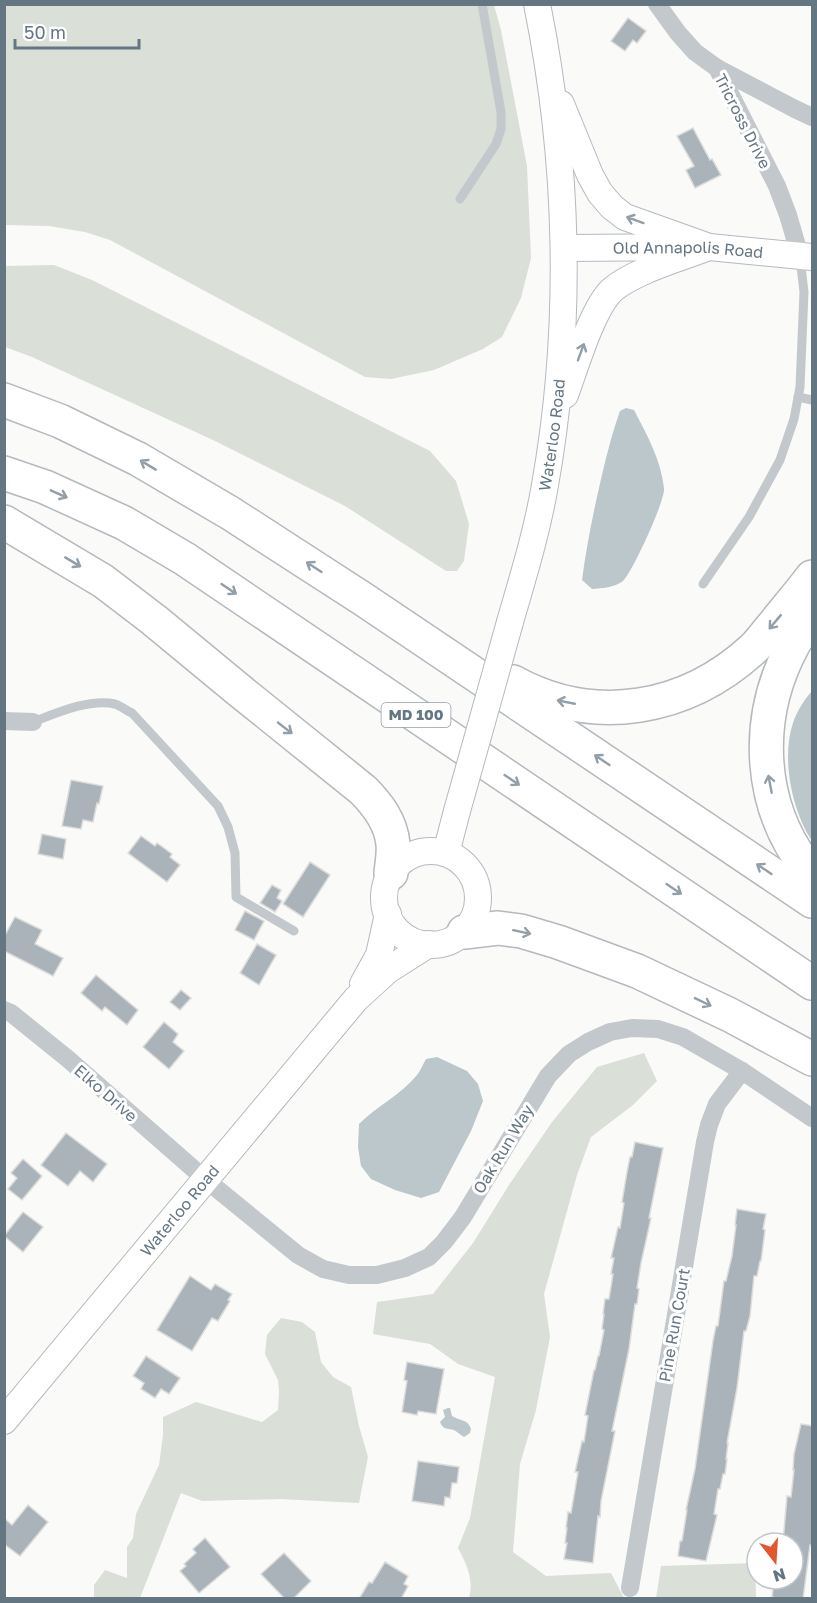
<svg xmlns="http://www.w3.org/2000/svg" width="817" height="1603" viewBox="0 0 817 1603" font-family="'Golos Text',sans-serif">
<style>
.green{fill:#dadfd7}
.water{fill:#bbc7cb}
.building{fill:#aab3b9;stroke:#dcdcda;stroke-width:1.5}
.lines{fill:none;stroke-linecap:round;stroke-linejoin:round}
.secondary-casing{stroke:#b3babf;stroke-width:28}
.highway-casing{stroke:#b4b9bd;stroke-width:36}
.lane{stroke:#c3c8cc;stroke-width:9}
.street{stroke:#c3c8cc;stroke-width:18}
.secondary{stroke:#fff;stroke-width:26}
.highway{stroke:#fff;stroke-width:33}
.secondary-bridge-casing{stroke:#b3babf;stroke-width:28;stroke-linecap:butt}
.secondary-bridge{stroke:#fff;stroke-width:26}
.oneway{stroke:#939fa8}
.labels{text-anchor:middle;stroke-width:6;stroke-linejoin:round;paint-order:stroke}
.shield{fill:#fff;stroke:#939fa8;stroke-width:1.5}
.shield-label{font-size:15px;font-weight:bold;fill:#657683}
.street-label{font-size:16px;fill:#657683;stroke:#fff}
</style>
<rect width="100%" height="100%" fill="#fafaf8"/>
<g class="green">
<polygon points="5,5 494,5 501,30 527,166 531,258 521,298 502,337 483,349 434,370 391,379 365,377 110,240 85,232 49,226 5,225"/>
<polygon points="54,265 92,280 430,451 456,481 469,524 464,561 457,571 446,571 345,506 213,440 32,357 5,347 5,266"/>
<path d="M644,1053l13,28 -24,24 -42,32 -14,38 -33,119 6,43 -14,73 -16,54 -7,88 33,24 65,-3 13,25h-155c5,-18 -2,-33 -11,-50l12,-30 25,-141 -37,-13 -28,-20 -57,-10 4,-32 56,-8 40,-51 36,-58 43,-63 45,-55z"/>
<polygon points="281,1318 302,1322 315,1332 321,1362 333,1377 351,1387 359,1426 368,1457 359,1503 280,1499 202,1501 181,1493 140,1598 94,1598 94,1585 105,1570 127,1578 127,1547 133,1538 136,1514 159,1465 163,1435 163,1417 196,1402 262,1422 278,1410 279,1392 278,1380 265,1354 267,1335"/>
<polygon points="755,1563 756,1598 656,1598 661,1566"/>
</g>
<g class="water">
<path d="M626,408l8,2c13,25 27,50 30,78 2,11 -32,85 -41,93 -9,7 -21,7 -31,8l-10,-9c4,-31 10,-61 17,-92 6,-26 12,-52 21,-77z"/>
<path d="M812,691v150c-20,-30 -31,-83 -19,-118 4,-12 11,-23 19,-32z"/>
<path d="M437,1057l30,14 11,13 5,17 -12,30 -32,61 -18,6 -26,-8 -24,-11 -10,-13 -3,-19 1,-23c18,-18 42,-29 58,-49 4,-5 6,-11 9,-16z"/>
<path d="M448,1408h2l2,8c8,5 16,3 19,13l-1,4 -6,4c-4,-2 -6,-5 -10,-7 -7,-2 -11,0 -14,-8l5,-5 -2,-7z"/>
</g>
<g class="building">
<polygon points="628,18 646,31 637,43 633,40 625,51 611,41"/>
<polygon points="693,128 710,160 712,159 721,175 695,188 686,170 694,166 677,136"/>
<polygon points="71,780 103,786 99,804 97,803 93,822 83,820 81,829 62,826"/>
<polygon points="42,834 66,839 63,859 38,854"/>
<polygon points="141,836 155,846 157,843 172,854 170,857 180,865 167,882 128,853"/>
<polygon points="310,862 330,875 303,917 283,904"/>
<polygon points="272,885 281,890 277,898 282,901 275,912 260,903"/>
<polygon points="245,911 264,921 254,940 235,930"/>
<polygon points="15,917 42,930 35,944 63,958 53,976 4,951 4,937"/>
<polygon points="257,944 276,955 259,985 240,973"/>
<polygon points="96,975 138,1010 127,1025 105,1007 102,1011 81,993"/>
<polygon points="181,990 191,998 180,1010 170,1002"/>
<polygon points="164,1022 178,1034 173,1042 184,1051 169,1069 143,1047"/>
<polygon points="66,1133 107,1164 93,1182 80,1171 68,1186 41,1165"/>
<polygon points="635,1142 663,1148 649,1218 651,1218 641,1263 637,1288 639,1289 637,1304 635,1304 629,1349 612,1431 615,1431 601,1501 600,1517 598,1516 593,1563 564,1559 567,1543 565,1543 567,1528 566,1528 568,1512 571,1513 578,1472 575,1472 582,1441 584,1442 588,1416 585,1415 594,1370 595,1370 598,1356 599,1356 604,1330 602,1329 604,1314 603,1314 605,1299 609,1299 613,1274 611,1274 614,1258 611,1258 618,1227 620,1228 624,1203 622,1202 627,1172 630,1157 632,1157"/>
<polygon points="23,1159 42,1176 22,1200 8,1189 17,1178 11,1173"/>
<polygon points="737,1209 766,1214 763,1229 765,1230 761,1261 760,1261 757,1276 754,1276 750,1316 746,1331 744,1331 737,1388 727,1443 728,1443 726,1459 727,1459 725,1474 723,1474 720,1489 718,1489 714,1514 717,1515 706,1561 678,1556 680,1541 682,1541 687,1510 686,1510 695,1469 713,1341 716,1326 718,1326 724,1281 726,1281 732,1256 736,1225 735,1225"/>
<polygon points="23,1212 43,1227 23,1252 4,1236"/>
<polygon points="190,1276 211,1290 215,1284 232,1294 228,1300 230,1301 218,1321 212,1318 192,1351 157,1330"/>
<polygon points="146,1356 180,1378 169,1394 161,1389 155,1398 141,1389 144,1383 133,1376"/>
<polygon points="407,1362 444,1369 436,1414 418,1411 417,1415 402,1412 407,1381 404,1380"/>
<polygon points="801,1424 813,1426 813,1546 810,1545 803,1599 773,1599 773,1597 772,1597 774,1581 776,1582 776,1579 793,1579 793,1543 783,1542 787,1496 791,1497 794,1470 793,1470 794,1454"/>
<polygon points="418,1461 459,1467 457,1483 452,1483 450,1498 445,1497 444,1506 412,1501"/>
<polygon points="28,1505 48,1522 20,1556 4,1544 4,1518 12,1525"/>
<polygon points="205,1538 230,1567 199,1593 180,1571 186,1566 184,1564 196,1553 193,1549"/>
<polygon points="284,1553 311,1581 293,1599 285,1599 261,1574"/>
<polygon points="385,1562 408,1576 404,1584 408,1586 401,1599 359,1599 369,1582 372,1583"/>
</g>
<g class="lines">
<g class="secondary-casing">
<g id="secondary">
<polyline points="561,104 590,175 600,193 612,207 625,217 709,247"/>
<path id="s1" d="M564,248l145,-1 103,10"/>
<path d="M565,395c10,-27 27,-86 47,-105 22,-19 69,-32 97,-43"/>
<path id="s2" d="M510,622c13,-45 27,-90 35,-137 28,-158 24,-323 -8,-481"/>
<circle cx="431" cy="898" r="47"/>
<polyline points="446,853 457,811"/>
<polyline points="363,984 379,955 388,914"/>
<path id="s3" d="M4,1421l352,-422 32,-29 41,-26"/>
</g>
</g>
<g class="highway-casing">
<g id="highway">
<polyline points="4,400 60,421 138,459 230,513 363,599 812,901"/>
<polyline points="4,473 45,487 124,523 185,559 812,983"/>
<path d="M4,522l99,59 51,39 86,71 123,99c15,15 28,32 30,54 1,9 -1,19 -2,29"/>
<path d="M812,620c-6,8 -15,16 -19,25 -40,74 -36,164 19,229"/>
<path d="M513,682c82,45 174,28 241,-34 8,-8 14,-17 21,-25 12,-15 25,-30 37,-46"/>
<polyline points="464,932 498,928 521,931 558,942 637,971 730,1015 812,1059"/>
</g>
</g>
<g class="lane">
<polyline points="460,199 496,144 501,129 501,112 482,4"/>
<polyline points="798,397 812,400"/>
<polyline points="703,584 749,517 780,460 794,419 800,387 804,292 800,258"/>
<path d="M33,722c23,-9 57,-24 82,-18 6,2 12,7 17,9l86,93 10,21 7,26 1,44 58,34"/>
</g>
<g class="street">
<polyline points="657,4 678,33 695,52 717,68 777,186 788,215 800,256"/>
<polyline points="717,68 795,109 812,117"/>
<polyline points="4,721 33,722"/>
<polyline points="4,1010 11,1013 68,1059 205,1179 298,1255 323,1269 349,1275 377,1275 405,1268 429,1257 444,1242 463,1217 548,1076 569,1054 588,1042 610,1032 632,1028 658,1029 683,1037 742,1071 812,1118"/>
<polyline points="630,1588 705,1142 709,1125 717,1104 742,1071"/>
</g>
<use href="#secondary" class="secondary"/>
<use href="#highway" class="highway"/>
<g class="secondary-bridge-casing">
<polyline id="secondary-bridge" points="457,811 510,622"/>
</g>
<use href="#secondary-bridge" class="secondary-bridge"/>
</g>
<defs><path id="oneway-shaft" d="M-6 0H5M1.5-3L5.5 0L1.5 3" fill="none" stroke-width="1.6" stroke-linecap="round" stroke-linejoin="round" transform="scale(1.5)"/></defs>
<g class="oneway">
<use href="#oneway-shaft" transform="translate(635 220) rotate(-160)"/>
<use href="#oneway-shaft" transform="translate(581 352) rotate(-70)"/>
<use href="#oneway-shaft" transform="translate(148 465) rotate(-149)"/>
<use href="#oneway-shaft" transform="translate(59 494) rotate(24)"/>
<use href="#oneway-shaft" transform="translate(73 562) rotate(31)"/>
<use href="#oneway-shaft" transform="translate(314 567) rotate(-147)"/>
<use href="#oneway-shaft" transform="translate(229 589) rotate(34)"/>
<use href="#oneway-shaft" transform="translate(775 622) rotate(130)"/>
<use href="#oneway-shaft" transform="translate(566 702) rotate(-169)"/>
<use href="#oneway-shaft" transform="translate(285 728) rotate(38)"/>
<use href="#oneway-shaft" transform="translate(602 760) rotate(-146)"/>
<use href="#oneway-shaft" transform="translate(512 780) rotate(34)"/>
<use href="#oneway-shaft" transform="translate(770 784) rotate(-101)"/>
<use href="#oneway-shaft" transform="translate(764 869) rotate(-146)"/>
<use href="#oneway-shaft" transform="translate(674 889) rotate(34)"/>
<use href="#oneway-shaft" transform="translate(522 932) rotate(12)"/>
<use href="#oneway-shaft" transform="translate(703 1002) rotate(26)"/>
</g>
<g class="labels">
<rect class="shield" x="381.5" y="703" width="69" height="24" rx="4.5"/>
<g class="shield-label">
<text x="416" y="720">MD 100</text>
</g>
<g class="street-label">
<text transform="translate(743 121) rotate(63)" y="6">Tricross Drive</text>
<text dy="6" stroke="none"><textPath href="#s1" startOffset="124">Old Annapolis Road</textPath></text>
<text dy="6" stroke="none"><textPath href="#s2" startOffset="192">Waterloo Road</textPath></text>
<text transform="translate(106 1093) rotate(41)" y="6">Elko Drive</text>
<text transform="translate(503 1149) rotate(-59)" y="6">Oak Run Way</text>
<text dy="6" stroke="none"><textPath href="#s3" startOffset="274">Waterloo Road</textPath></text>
<text transform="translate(674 1325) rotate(-80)" y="6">Pine Run Court</text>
</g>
</g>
<rect width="817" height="1603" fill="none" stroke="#657683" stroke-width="12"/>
<g transform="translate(775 1561) rotate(163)"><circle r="28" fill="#ffffff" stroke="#c1c8cd" stroke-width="1.5"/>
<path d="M0-4.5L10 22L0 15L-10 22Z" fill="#e4572e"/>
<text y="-9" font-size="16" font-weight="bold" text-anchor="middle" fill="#657683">N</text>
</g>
<path d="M15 39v9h124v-9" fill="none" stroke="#657683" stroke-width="3"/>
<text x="24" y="39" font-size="18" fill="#657683" stroke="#ffffff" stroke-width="4.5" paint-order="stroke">50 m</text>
</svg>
